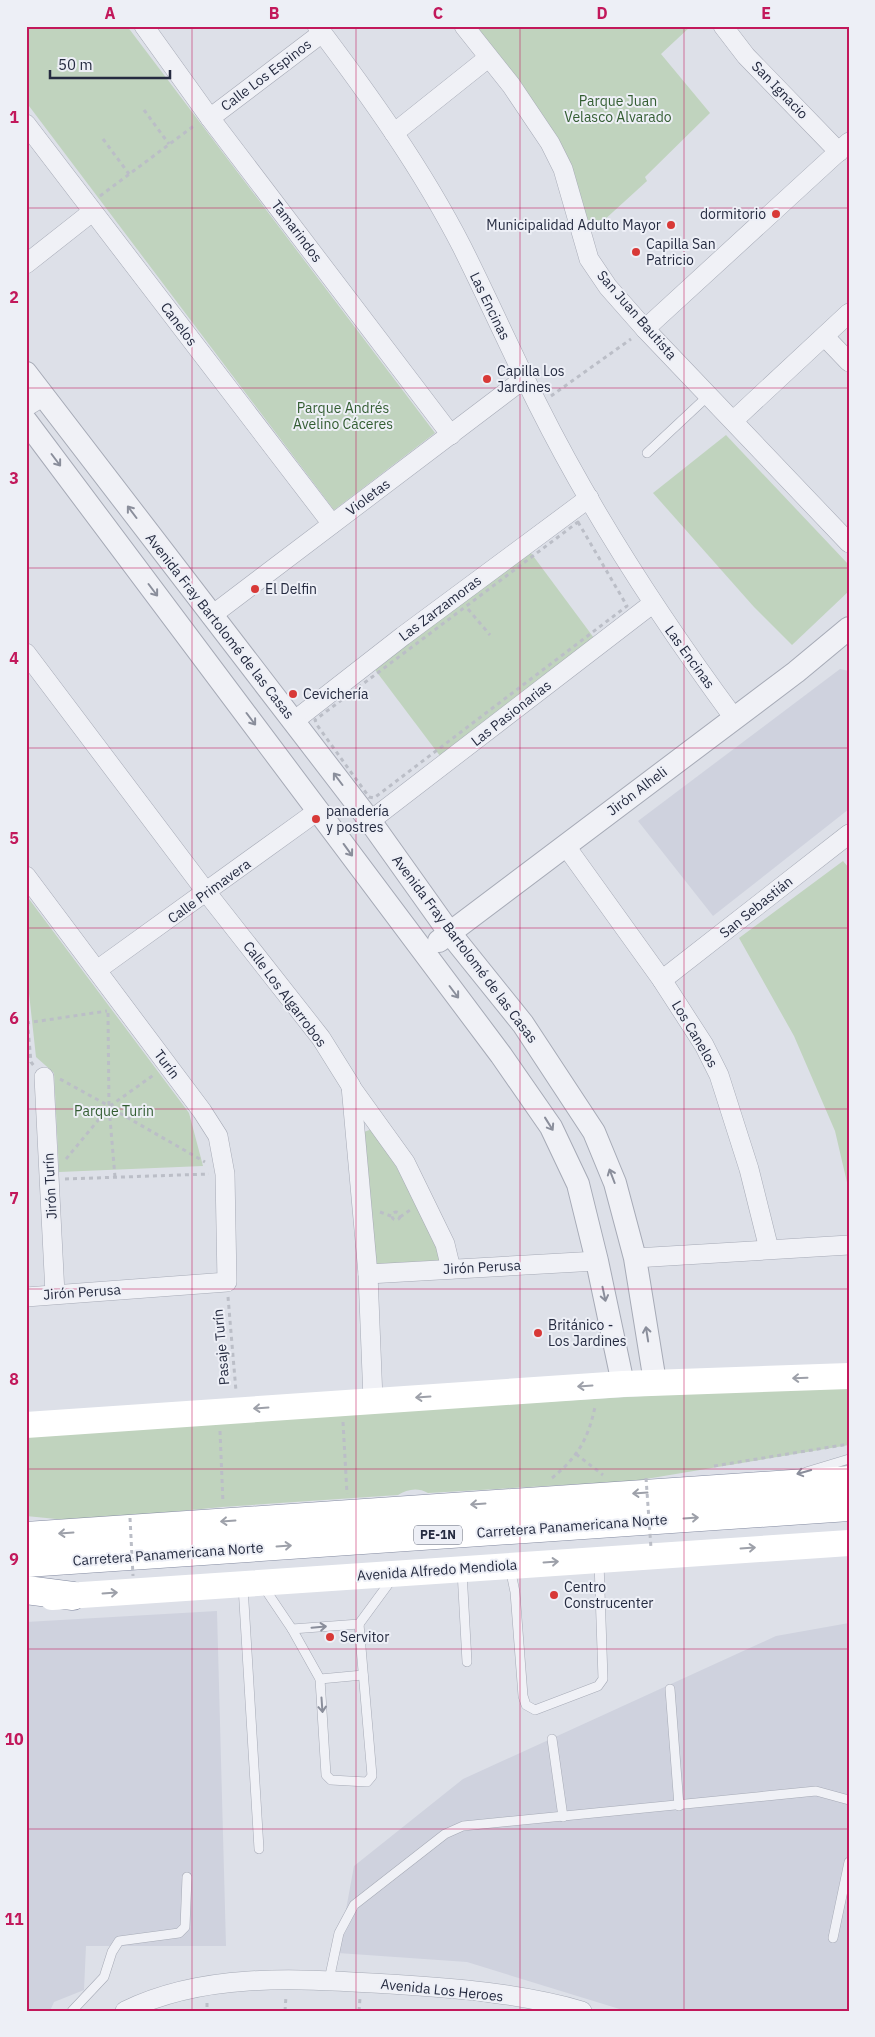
<svg xmlns="http://www.w3.org/2000/svg" width="875" height="2037" viewBox="0 0 875 2037" font-family="'IBM Plex Sans',sans-serif">
<style>
.built{fill:#cfd2de}
.green{fill:#c0d3be}
.lines{fill:none;stroke-linecap:round;stroke-linejoin:round}
.service-casing{stroke:#a6aab6;stroke-width:10}
.minor-casing{stroke:#a6aab6;stroke-width:20}
.tertiary-casing{stroke:#a6aab6;stroke-width:24}
.motorway-casing{stroke:#838aa0;stroke-width:29}
.path{stroke:#bbbec7;stroke-width:3;stroke-dasharray:4 4;stroke-linecap:butt}
.service{stroke:#f0f1f6;stroke-width:9}
.minor{stroke:#f0f1f6;stroke-width:19}
.tertiary{stroke:#f0f1f6;stroke-width:22}
.secondary{stroke:#fff;stroke-width:26}
.motorway{stroke:#fff;stroke-width:28}
.path-bridge{stroke:#bbbec7;stroke-width:3;stroke-dasharray:4 4;stroke-linecap:butt}
.oneway{stroke:#8a8e9b}
.oneway2{stroke:#9da0a9}
.grid{fill:none;stroke:#c2185b;stroke-width:1;stroke-opacity:0.55}
.poi-dot{fill:#d83937;stroke:#edeff6;stroke-width:2}
.labels{text-anchor:middle;stroke-width:4;stroke-linejoin:round;paint-order:stroke}
.shield{fill:#edeff6;stroke:#616677;stroke-width:1}
.shield-label{font-size:12px;font-weight:bold;fill:#252b40}
.street-label{font-size:14px;fill:#252b40;stroke:#edeff6}
.park-label{font-size:14px;fill:#335d32;stroke:#edeff6}
.poi-label{font-size:14px;fill:#252b40;stroke:#edeff6;text-anchor:start}
.neatline{fill:none;stroke:#c2185b;stroke-width:2}
.grid-label{font-size:16px;text-anchor:middle;font-weight:bold;fill:#c2185b}
</style>
<rect width="100%" height="100%" fill="#dde0e8"/>
<g class="built">
<polygon points="840,669 849,671 849,809 713,916 638,821"/>
<polygon points="217,1611 226,1946 86,1946 84,1990 54,2002 50,2011 26,2011 26,1622"/>
<polygon points="849,1623 849,2011 626,2011 467,1962 338,1953 354,1866 463,1779 776,1636"/>
</g>
<g class="green">
<polygon points="26,26 127,26 435,433 334,510 26,102"/>
<polygon points="471,26 691,26 661,54 710,113 645,177 647,181 591,232 561,144"/>
<polygon points="726,435 849,565 849,591 792,645 754,607 653,493"/>
<polygon points="528,549 594,638 440,756 373,667"/>
<polygon points="843,861 849,868 849,1191 835,1131 794,1036 739,938"/>
<polygon points="26,895 189,1113 203,1166 59,1172 54,1073 36,1057 26,966"/>
<polygon points="375,1128 441,1249 439,1260 433,1265 376,1266 361,1133"/>
<path d="M849,1384v61l-215,36 -206,12c-10,-6 -21,-4 -30,2l-176,12 -113,11 -22,4 -61,-6v-84z"/>
</g>
<g class="lines">
<g class="service-casing">
<g id="service">
<polyline points="647,453 709,395"/>
<polyline points="806,1472 849,1459"/>
<polyline points="510,1568 515,1592 523,1696 526,1705 535,1710 598,1686 603,1679 599,1562"/>
<polyline points="462,1571 467,1662"/>
<polyline points="243,1586 259,1849"/>
<polyline points="263,1586 292,1629 359,1624 392,1579"/>
<polyline points="292,1629 320,1679 326,1775 331,1780 367,1782 372,1776 359,1624"/>
<polyline points="320,1679 363,1675"/>
<polyline points="670,1689 679,1806"/>
<polyline points="552,1739 563,1817"/>
<polyline points="833,1938 849,1862"/>
<polyline points="329,1980 339,1933 354,1905 445,1834 463,1826 816,1791 849,1800"/>
<polyline points="72,2011 104,1977 112,1952 119,1941 179,1933 185,1927 187,1877"/>
</g>
</g>
<g class="minor-casing">
<g id="minor">
<polyline points="144,26 210,118 451,435"/>
<path d="M317,26c53,70 105,143 145,221 26,52 50,106 76,158 55,110 123,214 196,313"/>
<polyline points="464,26 511,85 550,143 563,169 589,259 608,287 645,329 849,543"/>
<polyline points="723,26 746,56 839,152"/>
<polyline points="210,118 322,33"/>
<polyline points="26,124 332,524"/>
<polyline points="394,133 488,58"/>
<polyline points="26,264 92,212"/>
<polyline points="645,329 849,142"/>
<polyline points="825,337 849,362"/>
<polyline points="26,407 44,396"/>
<polyline points="734,420 849,313"/>
<polyline points="211,616 525,378"/>
<polyline points="26,653 207,893 321,1038 351,1086 368,1274 373,1400"/>
<polyline points="294,721 403,636 589,498"/>
<polyline points="370,821 652,604"/>
<polyline points="565,845 662,980 704,1045 719,1075 749,1169 769,1249"/>
<polyline points="26,876 202,1111 218,1136 225,1174 227,1282 26,1297"/>
<polyline points="97,970 319,810"/>
<polyline points="662,980 849,834"/>
<polyline points="44,1077 55,1294"/>
<polyline points="351,1087 405,1162 445,1244 451,1269"/>
<polyline points="635,1258 849,1245"/>
<polyline points="368,1274 597,1261"/>
<path d="M125,2011c81,-40 178,-32 265,-27 64,4 130,9 192,27"/>
</g>
</g>
<g class="tertiary-casing">
<g id="tertiary">
<polyline points="26,373 370,821 449,932 523,1024 594,1132 615,1183 635,1258 655,1382"/>
<polyline points="26,421 501,1055 551,1127 578,1184 597,1261 623,1384"/>
<polyline points="439,941 796,672 849,628"/>
</g>
</g>
<g class="motorway-casing">
<g id="motorway">
<polyline points="26,1536 849,1480"/>
<polyline points="26,1563 849,1507"/>
<polyline points="26,1590 73,1596"/>
</g>
</g>
<g class="path">
<polyline points="144,110 169,144"/>
<polyline points="103,139 129,174"/>
<polyline points="100,196 195,125"/>
<polyline points="551,396 631,339"/>
<polygon points="578,522 627,606 374,798 369,797 317,725 315,720"/>
<polyline points="468,609 490,635"/>
<polyline points="26,1006 31,1062 34,1066"/>
<polyline points="108,1013 109,1107 115,1177"/>
<polyline points="26,1023 107,1011"/>
<polyline points="60,1079 109,1106"/>
<polyline points="110,1106 155,1074"/>
<polyline points="66,1159 109,1107 205,1162"/>
<polyline points="65,1179 209,1174"/>
<circle cx="396" cy="1216" r="4"/>
<polyline points="380,1212 391,1216"/>
<polyline points="400,1217 410,1210"/>
<polyline points="228,1297 236,1391"/>
<polyline points="343,1422 347,1494"/>
<polyline points="220,1431 223,1503"/>
<polyline points="576,1454 603,1475"/>
<polyline points="714,1466 849,1444"/>
<path d="M552,1478c26,-21 36,-39 43,-71"/>
<polyline points="207,2003 207,2011"/>
<polyline points="285,2011 286,1996"/>
<polyline points="359,2011 360,1998"/>
</g>
<use href="#service" class="service"/>
<use href="#minor" class="minor"/>
<use href="#tertiary" class="tertiary"/>
<g class="secondary">
<polyline points="26,1425 623,1384 849,1376"/>
<polyline points="52,1597 849,1543"/>
</g>
<use href="#motorway" class="motorway"/>
<g class="path-bridge">
<polyline points="646,1478 651,1548"/>
<polyline points="130,1518 133,1576"/>
</g>
</g>
<defs><path id="oneway-shaft" d="M-6 0H5M1.5-3L5.5 0L1.5 3" fill="none" stroke-width="1.6" stroke-linecap="round" stroke-linejoin="round" transform="scale(1.25)"/></defs>
<g class="oneway">
<use href="#oneway-shaft" transform="translate(56 460) rotate(53)"/>
<use href="#oneway-shaft" transform="translate(132 512) rotate(-127)"/>
<use href="#oneway-shaft" transform="translate(153 590) rotate(53)"/>
<use href="#oneway-shaft" transform="translate(251 719) rotate(53)"/>
<use href="#oneway-shaft" transform="translate(338 779) rotate(-127)"/>
<use href="#oneway-shaft" transform="translate(348 850) rotate(54)"/>
<use href="#oneway-shaft" transform="translate(454 992) rotate(53)"/>
<use href="#oneway-shaft" transform="translate(549 1124) rotate(58)"/>
<use href="#oneway-shaft" transform="translate(612 1176) rotate(-111)"/>
<use href="#oneway-shaft" transform="translate(604 1294) rotate(78)"/>
<use href="#oneway-shaft" transform="translate(647 1334) rotate(-99)"/>
<use href="#oneway-shaft" transform="translate(804 1472) rotate(164)"/>
<use href="#oneway-shaft" transform="translate(319 1627) rotate(-5)"/>
<use href="#oneway-shaft" transform="translate(322 1705) rotate(86)"/>
</g>
<g class="oneway2">
<use href="#oneway-shaft" transform="translate(800 1378) rotate(178)"/>
<use href="#oneway-shaft" transform="translate(585 1386) rotate(176)"/>
<use href="#oneway-shaft" transform="translate(423 1397) rotate(176)"/>
<use href="#oneway-shaft" transform="translate(261 1408) rotate(176)"/>
<use href="#oneway-shaft" transform="translate(640 1493) rotate(176)"/>
<use href="#oneway-shaft" transform="translate(478 1504) rotate(176)"/>
<use href="#oneway-shaft" transform="translate(691 1518) rotate(-4)"/>
<use href="#oneway-shaft" transform="translate(228 1521) rotate(176)"/>
<use href="#oneway-shaft" transform="translate(66 1533) rotate(176)"/>
<use href="#oneway-shaft" transform="translate(284 1546) rotate(-4)"/>
<use href="#oneway-shaft" transform="translate(748 1548) rotate(-4)"/>
<use href="#oneway-shaft" transform="translate(551 1562) rotate(-4)"/>
<use href="#oneway-shaft" transform="translate(110 1593) rotate(-4)"/>
</g>
<path class="grid" d="M192,26v1985M356,26v1985M520,26v1985M684,26v1985M26,208h823M26,388h823M26,568h823M26,748h823M26,928h823M26,1109h823M26,1289h823M26,1469h823M26,1649h823M26,1829h823"/>
<g class="poi-dot">
<circle cx="776" cy="214" r="5"/>
<circle cx="671" cy="225" r="5"/>
<circle cx="636" cy="252" r="5"/>
<circle cx="487" cy="379" r="5"/>
<circle cx="255" cy="589" r="5"/>
<circle cx="293" cy="694" r="5"/>
<circle cx="316" cy="819" r="5"/>
<circle cx="538" cy="1333" r="5"/>
<circle cx="554" cy="1595" r="5"/>
<circle cx="330" cy="1637" r="5"/>
</g>
<g class="labels">
<rect class="shield" x="414" y="1525.5" width="48" height="19" rx="4"/>
<g class="shield-label">
<text x="438" y="1539">PE-1N</text>
</g>
<g class="street-label">
<text transform="translate(266 75) rotate(-37)" y="5">Calle Los Espinos</text>
<text transform="translate(780 90) rotate(46)" y="5">San Ignacio</text>
<text transform="translate(297 231) rotate(53)" y="5">Tamarindos</text>
<text transform="translate(490 306) rotate(64)" y="5">Las Encinas</text>
<text transform="translate(637 315) rotate(49)" y="5">San Juan Bautista</text>
<text transform="translate(179 324) rotate(53)" y="5">Canelos</text>
<text transform="translate(368 497) rotate(-37)" y="5">Violetas</text>
<text transform="translate(440 608) rotate(-37)" y="5">Las Zarzamoras</text>
<text transform="translate(220 626) rotate(52)" y="5">Avenida Fray Bartolomé de las Casas</text>
<text transform="translate(690 657) rotate(54)" y="5">Las Encinas</text>
<text transform="translate(511 713) rotate(-38)" y="5">Las Pasionarias</text>
<text transform="translate(637 791) rotate(-37)" y="5">Jirón Alheli</text>
<text transform="translate(209 891) rotate(-36)" y="5">Calle Primavera</text>
<text transform="translate(756 907) rotate(-39)" y="5">San Sebastián</text>
<text transform="translate(465 949) rotate(53)" y="5">Avenida Fray Bartolomé de las Casas</text>
<text transform="translate(285 994) rotate(53)" y="5">Calle Los Algarrobos</text>
<text transform="translate(695 1034) rotate(59)" y="5">Los Canelos</text>
<text transform="translate(167 1064) rotate(53)" y="5">Turín</text>
<text transform="translate(50 1186) rotate(-93)" y="5">Jirón Turín</text>
<text transform="translate(482 1267) rotate(-3)" y="5">Jirón Perusa</text>
<text transform="translate(82 1292) rotate(-4)" y="5">Jirón Perusa</text>
<text transform="translate(221 1347) rotate(-95)" y="5">Pasaje Turín</text>
<text transform="translate(572 1526) rotate(-4)" y="5">Carretera Panamericana Norte</text>
<text transform="translate(168 1554) rotate(-4)" y="5">Carretera Panamericana Norte</text>
<text transform="translate(437 1570) rotate(-4)" y="5">Avenida Alfredo Mendiola</text>
<text transform="translate(442 1990) rotate(6)" y="5">Avenida Los Heroes</text>
</g>
<g class="park-label">
<text x="618" y="106">Parque Juan<tspan x="618" dy="16">Velasco Alvarado</tspan></text>
<text x="343" y="413">Parque Andrés<tspan x="343" dy="16">Avelino Cáceres</tspan></text>
<text x="114" y="1116">Parque Turin</text>
</g>
<g class="poi-label">
<text x="766" y="219" text-anchor="end">dormitorio</text>
<text x="661" y="230" text-anchor="end">Municipalidad Adulto Mayor</text>
<text x="646" y="249">Capilla San<tspan x="646" dy="16">Patricio</tspan></text>
<text x="497" y="376">Capilla Los<tspan x="497" dy="16">Jardines</tspan></text>
<text x="265" y="594">El Delfin</text>
<text x="303" y="699">Cevichería</text>
<text x="326" y="816">panadería<tspan x="326" dy="16">y postres</tspan></text>
<text x="548" y="1330">Británico -<tspan x="548" dy="16">Los Jardines</tspan></text>
<text x="564" y="1592">Centro<tspan x="564" dy="16">Construcenter</tspan></text>
<text x="340" y="1642">Servitor</text>
</g>
</g>
<rect width="875" height="2037" fill="none" stroke="#edeff6" stroke-width="55"/>
<path d="M50 70v8h120v-8" fill="none" stroke="#252b40" stroke-width="2.5"/>
<text x="58" y="70" font-size="15" fill="#252b40" stroke="#edeff6" stroke-width="4" paint-order="stroke">50 m</text>
<rect x="28" y="28" width="820" height="1982" class="neatline"/>
<g class="grid-label">
<text x="110" y="19">A</text>
<text x="274" y="19">B</text>
<text x="438" y="19">C</text>
<text x="602" y="19">D</text>
<text x="766" y="19">E</text>
<text x="14" y="123">1</text>
<text x="14" y="303">2</text>
<text x="14" y="484">3</text>
<text x="14" y="664">4</text>
<text x="14" y="844">5</text>
<text x="14" y="1024">6</text>
<text x="14" y="1204">7</text>
<text x="14" y="1385">8</text>
<text x="14" y="1565">9</text>
<text x="14" y="1745">10</text>
<text x="14" y="1925">11</text>
</g>
</svg>
